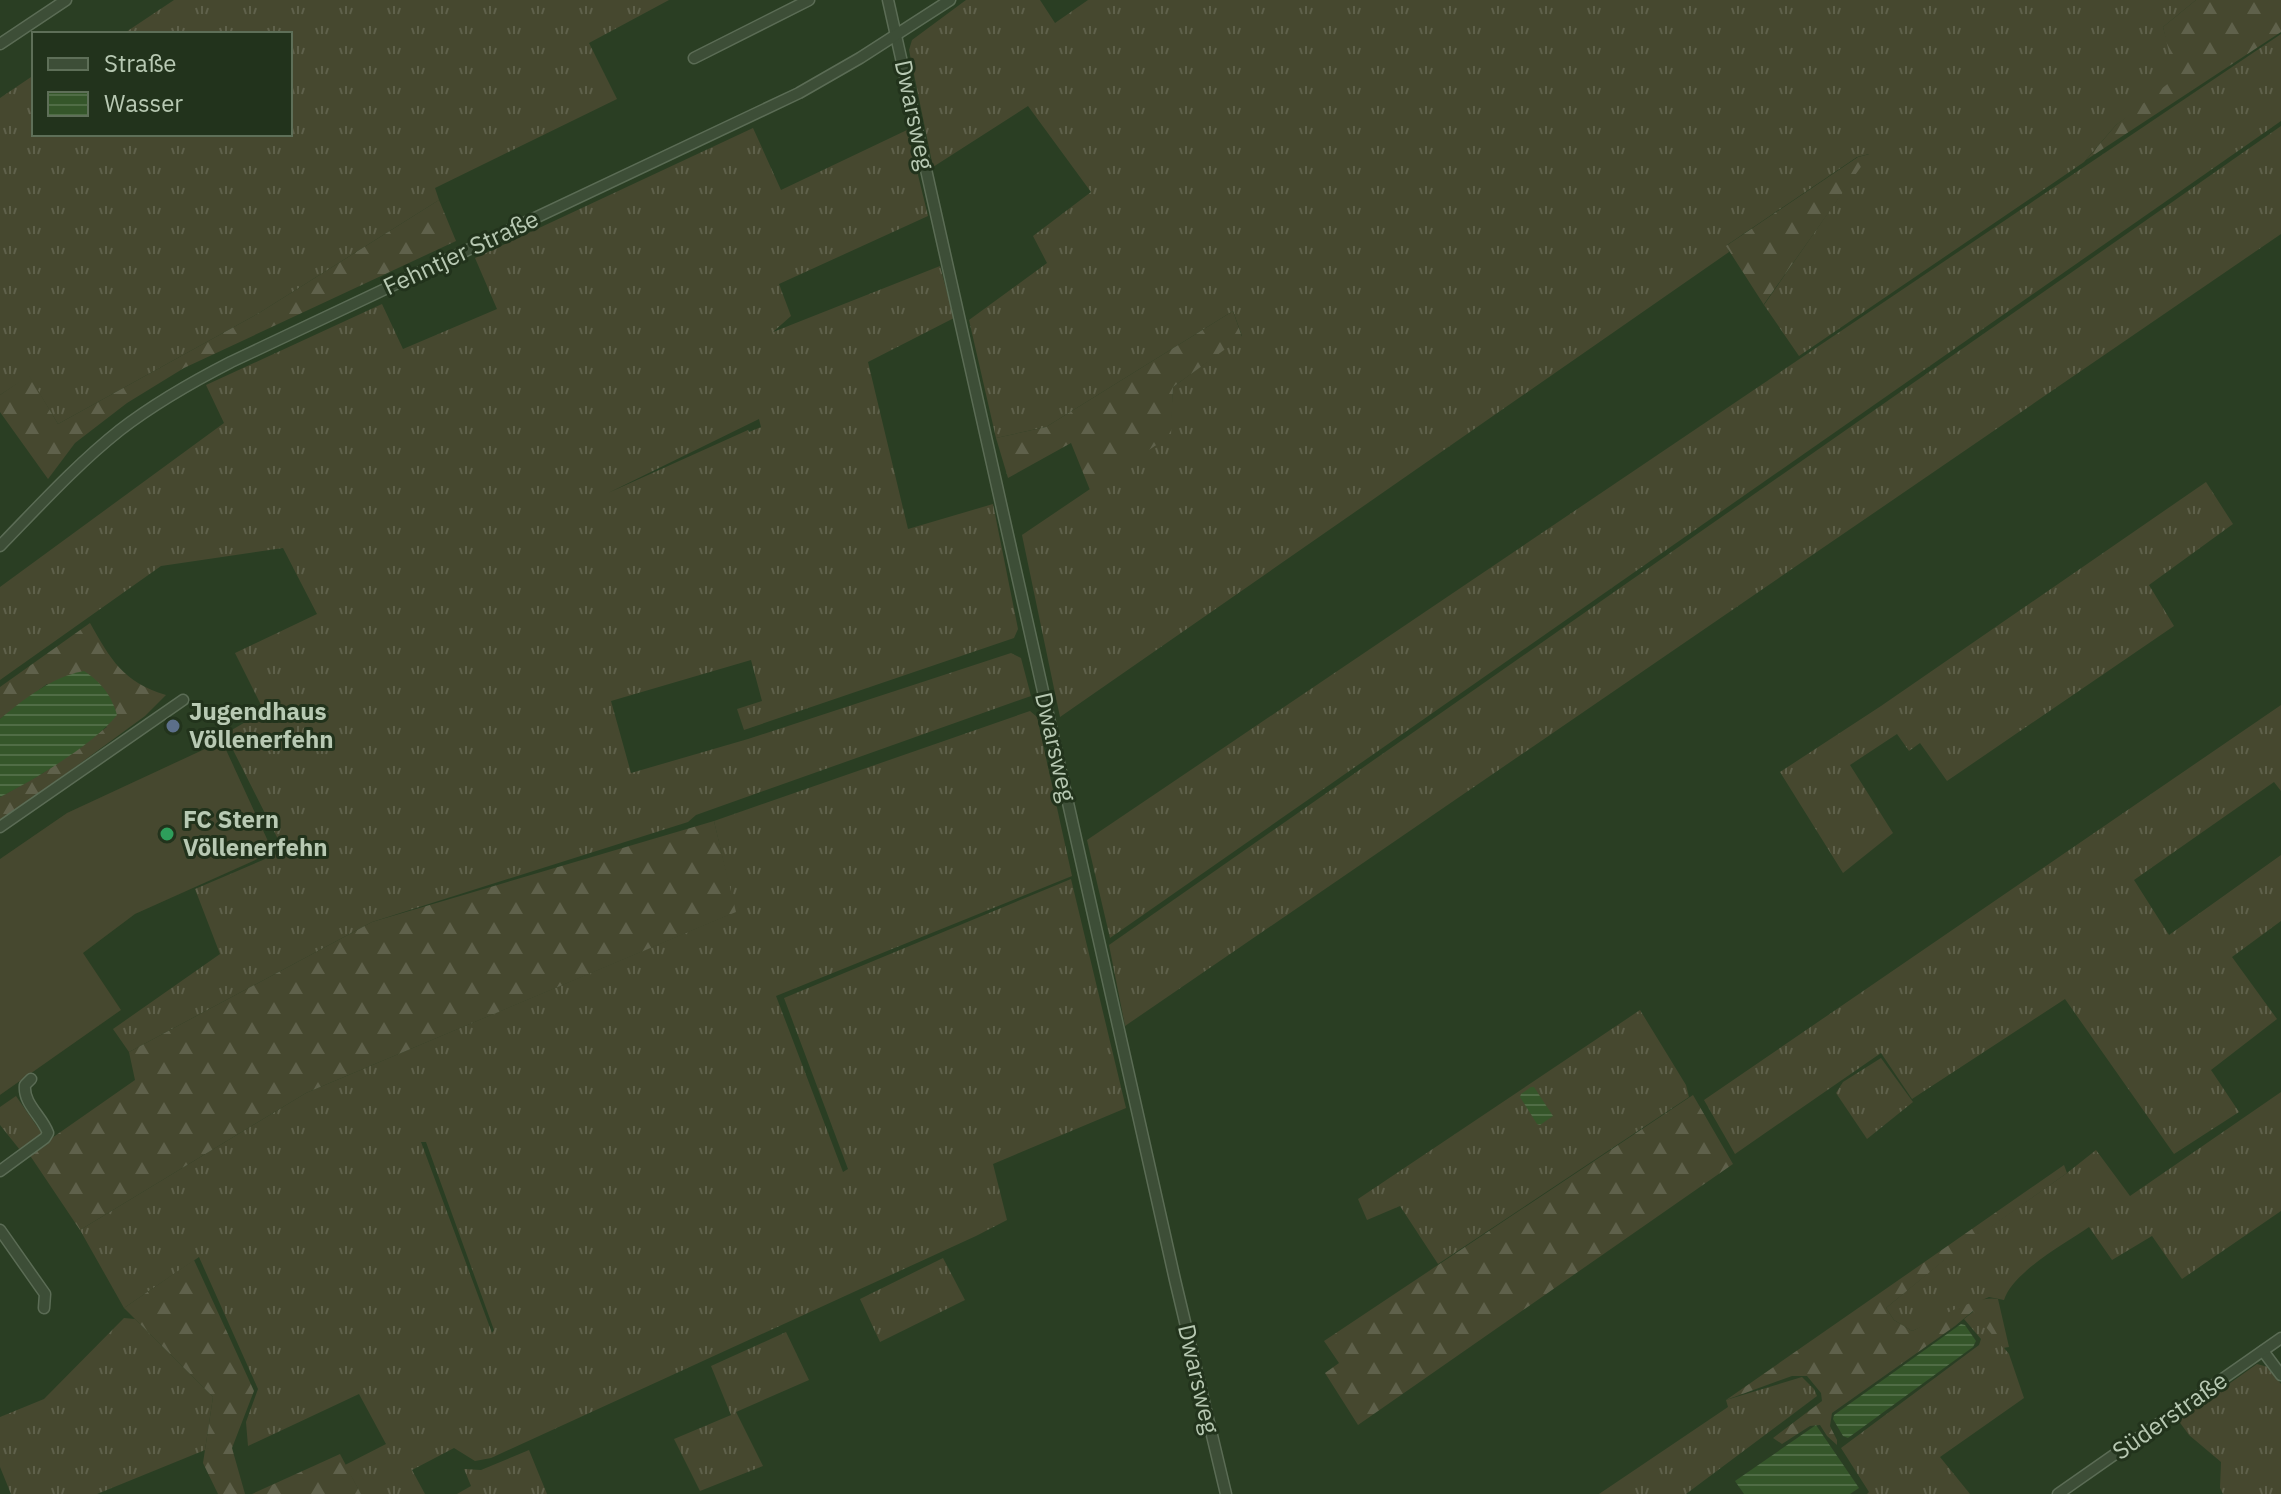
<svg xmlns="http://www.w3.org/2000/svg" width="2281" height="1494" viewBox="0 0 2281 1494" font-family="'IBM Plex Sans',sans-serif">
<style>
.grass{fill:url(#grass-tufts);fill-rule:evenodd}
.forest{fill:url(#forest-firs)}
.garden{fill:#46482f}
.water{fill:url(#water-rules)}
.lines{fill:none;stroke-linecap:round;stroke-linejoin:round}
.minor-casing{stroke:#5b6c55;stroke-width:13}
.minor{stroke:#3d4e37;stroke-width:10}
.service-dot{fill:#5c6f8a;stroke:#22331c;stroke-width:3}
.leisure-dot{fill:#2e9e5b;stroke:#22331c;stroke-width:3}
.labels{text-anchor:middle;stroke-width:6;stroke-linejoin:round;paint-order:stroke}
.street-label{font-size:24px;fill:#b8c9b3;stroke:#22331c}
.poi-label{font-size:24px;font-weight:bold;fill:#b8c9b3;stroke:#22331c;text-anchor:start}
</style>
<defs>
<pattern id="grass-tufts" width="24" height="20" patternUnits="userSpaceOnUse" patternTransform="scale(2)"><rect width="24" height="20" fill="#46482f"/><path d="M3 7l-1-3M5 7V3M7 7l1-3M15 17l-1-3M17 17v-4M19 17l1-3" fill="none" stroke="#5f614b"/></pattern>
<pattern id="forest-firs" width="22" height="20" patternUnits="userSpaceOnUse" patternTransform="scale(2)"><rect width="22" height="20" fill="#46482f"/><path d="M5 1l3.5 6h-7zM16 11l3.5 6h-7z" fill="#5f614b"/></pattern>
<pattern id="water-rules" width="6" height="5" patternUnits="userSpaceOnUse" patternTransform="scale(2)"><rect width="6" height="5" fill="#35562a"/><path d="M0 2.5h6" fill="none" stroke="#506d46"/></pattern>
</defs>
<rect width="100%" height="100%" fill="#2a3e23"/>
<g class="grass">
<polygon points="174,0 669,0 589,43 617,99 435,188 439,200 259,313 58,424 29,376 0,395 0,98 34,75 34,134 290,134 290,34 123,34"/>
<polygon points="966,0 1040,0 1055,23 1088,0 2196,0 2163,27 2178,79 2116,125 2084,162 1799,356 1764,305 1869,154 1857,157 1727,245 1729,252 1060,717 1022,535 1170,435 1173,387 1242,336 1233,311 1046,427 996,438 969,320 1047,263 1033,236 1091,192 1028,106 933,167 909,50 912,40"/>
<polygon points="2281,34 2281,121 1110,938 1087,840"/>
<polygon points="2281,126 2281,234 1125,1026 1109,945"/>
<path d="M753,128l28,62 126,-60 21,86 -149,68 12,32 -18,16 167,-66 14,52 -86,44 40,167 85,-25 25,125 -4,9 -270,92 -7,-21 25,-8 -11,-41 -140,41 20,72 117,-34 263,-86 10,5 10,38 -335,119 -8,7 -316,100 -243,130 -16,-23 107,-75 -25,-65 89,-38 -59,-117 39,-23 -29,-58 82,-39 -34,-66 -122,18 -161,114v-93l224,-164 -18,-38 176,-81 21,45 94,-40 -22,-51zM759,419l2,8 -12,5 -1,-2 -140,63z"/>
<polygon points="2206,482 2233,524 2149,585 2174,626 1947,781 1920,743 1909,751 1897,734 1850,765 1893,833 1843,873 1780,772 1881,706"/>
<polygon points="2281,705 2281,791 2274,782 2134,880 2169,935 2281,855 2281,921 2232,957 2277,1019 2211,1070 2239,1112 2174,1154 2065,999 1912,1099 1881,1053 1735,1154 1704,1100"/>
<path d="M1030,711l7,6 35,159 -296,120 67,176 5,-3 -64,-171 287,-119 55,229 -133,56 14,56 -31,16 -485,222 -16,3 -21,-13 -42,22 13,24h-64l-16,-29 41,-21 -27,-50 -111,52 -2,-24 12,-33 -59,-132 -75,51 -44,-78 226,-137 429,-181 -21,-91zM421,1142h5l68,188 -2,3z"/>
<polygon points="1640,1010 1686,1085 1689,1097 1438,1264 1400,1206 1367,1220 1358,1199"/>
<polygon points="1881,1058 1913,1102 1867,1139 1836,1093 1843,1082"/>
<path d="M2281,1092v119l-99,68 -30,-43 -40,24 -23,-33c-25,17 -76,45 -85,73l-15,-3 -77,34 -18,-11 -8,-12 64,-53 117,-82 29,-23 34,46z"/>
<polygon points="16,1096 43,1135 20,1150 0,1125 0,1107"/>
<polygon points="943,1258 965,1300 880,1342 860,1299"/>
<polygon points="1974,1311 2009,1354 2024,1398 1940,1457 1970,1494 1867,1494 1869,1492 1841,1448 1979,1345 1981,1339 1964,1319"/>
<polygon points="124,1318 135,1319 213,1397 205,1450 97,1494 11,1494 0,1467 0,1417 44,1399"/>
<polygon points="786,1332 809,1380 736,1412 763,1466 700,1491 674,1439 731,1415 711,1366"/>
<polygon points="2257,1364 2268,1367 2281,1384 2281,1494 2223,1494 2220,1488 2221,1462 2189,1435 2178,1420"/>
<polygon points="1802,1377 1814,1389 1817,1396 1686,1494 1599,1494 1728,1407 1726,1400"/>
<polygon points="529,1450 547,1494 457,1494 471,1486 464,1469 481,1470"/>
</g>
<g class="forest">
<polygon points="2196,0 2281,0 2281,32 2086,160 2116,125 2175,78 2163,27"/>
<polygon points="1870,154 1764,304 1764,305 1726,246 1858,157"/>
<polygon points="439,200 456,241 184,368 127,403 75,443 48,479 0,412 0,395 29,375 58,424 259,313"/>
<polygon points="1233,311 1242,337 1173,387 1171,435 1090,490 1071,443 1008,478 996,438 1046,427"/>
<path d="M90,623c21,37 33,59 76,72l-21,21 -145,106v-25l43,-24 64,-46 -60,-43 -47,35v-32z"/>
<polygon points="714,821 736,912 306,1093 80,1230 29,1154 135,1080 129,1052 372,922"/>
<polygon points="1693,1095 1733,1164 1358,1425 1325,1373 1339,1363 1324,1341"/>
<path d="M2064,1165l3,8 -120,85 -61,50 8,12 18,11c21,-10 64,-37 86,-32l11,48 -6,1 -30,-37 -18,15 -123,87 -2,13 7,14v5l-10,-9 -7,-11 -10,1 -28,18 -9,-6 49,-37 -1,-8 -14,-17h-15l-66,24z"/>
<polygon points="194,1260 254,1391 232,1448 245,1494 218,1494 203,1463 213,1397 124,1308"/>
<polygon points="340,1454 361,1494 252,1494"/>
</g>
<polygon class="garden" points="222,741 273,852 135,914 83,953 121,1010 0,1095 0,859 67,813"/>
<g class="water">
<path d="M84,671c18,12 27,24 33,44 -23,29 -83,65 -117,82v-78c25,-21 52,-42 84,-48z"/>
<polygon points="1531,1087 1534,1087 1553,1116 1540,1125 1537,1124 1520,1097 1521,1094"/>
<polygon points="1961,1324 1965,1325 1976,1341 1973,1347 1848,1438 1843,1436 1833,1419 1834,1415"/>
<polygon points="1816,1425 1859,1488 1850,1494 1744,1494 1735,1481"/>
</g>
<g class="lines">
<g class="minor-casing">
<g id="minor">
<polyline points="888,0 1175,1280 1226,1494"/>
<polyline points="0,44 66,0"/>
<polyline points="694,58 809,0"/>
<path d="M0,546c39,-40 76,-81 120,-116 35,-27 72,-48 111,-68l568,-269 61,-35 90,-58"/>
<polyline points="0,827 183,700"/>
<path d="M0,1171l45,-33 3,-5c-6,-17 -25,-29 -23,-48l6,-6"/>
<polyline points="0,1230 45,1294 44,1308"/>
<polyline points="2263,1351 2281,1375"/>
<polyline points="2058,1494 2281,1338"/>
</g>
</g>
<use href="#minor" class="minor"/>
</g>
<circle class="service-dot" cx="173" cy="726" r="8"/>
<circle class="leisure-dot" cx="167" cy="834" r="8"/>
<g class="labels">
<g class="street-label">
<text transform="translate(914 115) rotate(78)" y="8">Dwarsweg</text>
<text transform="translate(461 253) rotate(-25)" y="8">Fehntjer Straße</text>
<text transform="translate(1055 747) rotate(77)" y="8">Dwarsweg</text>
<text transform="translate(1198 1379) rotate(77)" y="8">Dwarsweg</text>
<text transform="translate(2170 1416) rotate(-35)" y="8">Süderstraße</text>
</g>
<g class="poi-label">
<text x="189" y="720">Jugendhaus<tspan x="189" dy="28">Völlenerfehn</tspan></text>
<text x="183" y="828">FC Stern<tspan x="183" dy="28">Völlenerfehn</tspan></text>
</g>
</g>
<rect x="32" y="32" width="260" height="104" fill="#22331c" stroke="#5e6f58" stroke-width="2"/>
<rect x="48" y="58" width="40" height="12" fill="#3d4e37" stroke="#5e6f58" stroke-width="2"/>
<text x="104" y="72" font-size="24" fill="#b8c9b3">Straße</text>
<rect x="48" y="92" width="40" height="24" fill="url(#water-rules)" stroke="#5e6f58" stroke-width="2"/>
<text x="104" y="112" font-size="24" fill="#b8c9b3">Wasser</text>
</svg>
